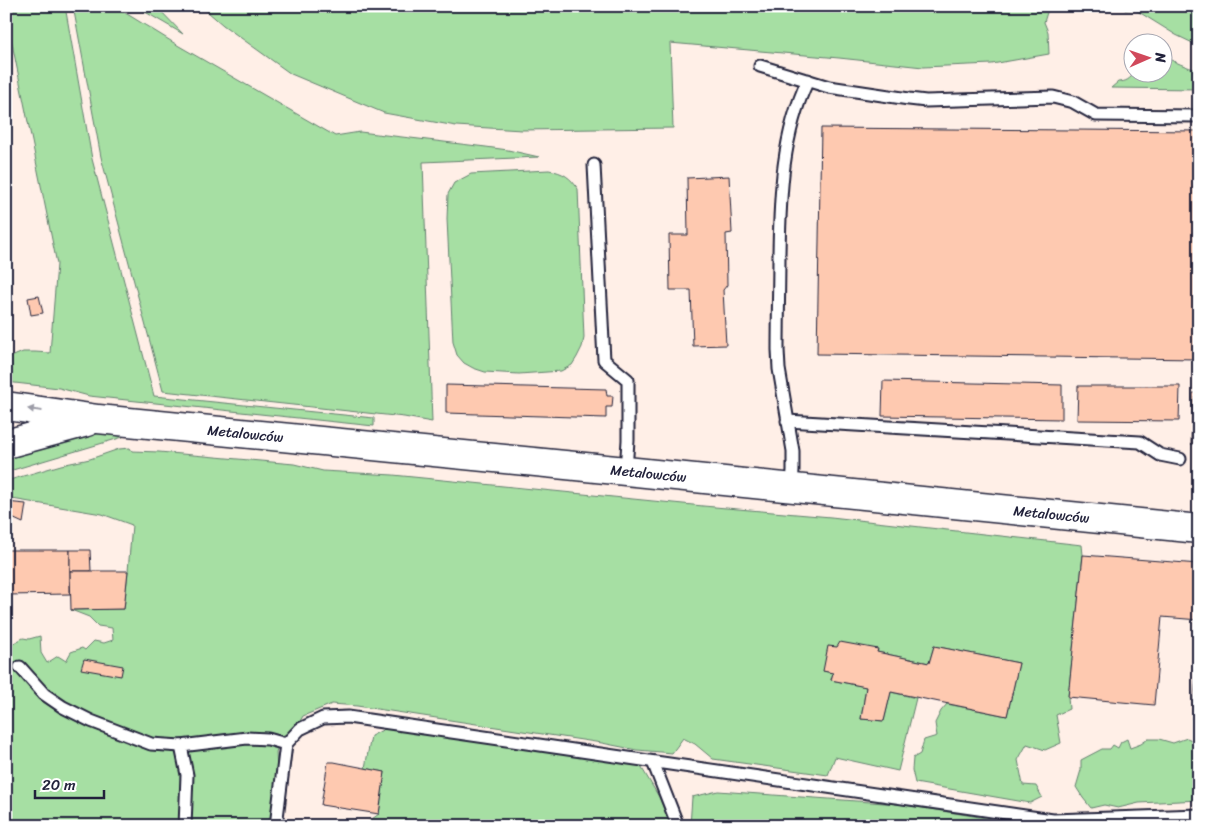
<svg xmlns="http://www.w3.org/2000/svg" width="1205" height="832" viewBox="0 0 1205 832" font-family="Sriracha,sans-serif">
<style>
.green{fill:#a6dfa3;stroke:#64806f}
.building{fill:#fec9b0;stroke:#22223b}
.lines{fill:none;stroke-linecap:round;stroke-linejoin:round}
.lane-casing{stroke:#22223b;stroke-width:15}
.secondary-casing{stroke:#22223b;stroke-width:31}
.lane{stroke:#fff;stroke-width:11}
.secondary{stroke:#fff;stroke-width:28}
.oneway{fill:#9c9ca7}
.labels{text-anchor:middle;stroke-width:4.5;stroke-linejoin:round;paint-order:stroke}
.street-label{font-size:14px;fill:#22223b;stroke:#fff}
</style>
<rect width="100%" height="100%" fill="#ffefe7"/>
<filter id="ink" filterUnits="userSpaceOnUse"><feTurbulence type="fractalNoise" baseFrequency=".02" numOctaves="2"/><feDisplacementMap in="SourceGraphic" scale="10" xChannelSelector="R" yChannelSelector="G"/><feConvolveMatrix kernelMatrix="1 2 1 2 8 2 1 2 1" color-interpolation-filters="sRGB"/></filter>
<g filter="url(#ink)">
<g class="green">
<polygon points="6,6 65,6 92,159 154,396 374,418 374,426 89,396 59,388 6,382 6,355 11,357 23,352 35,352 50,353 57,264 6,14"/>
<polygon points="73,6 114,6 179,46 335,136 360,132 486,147 508,150 539,157 423,162 432,422 404,417 163,391 101,157"/>
<polygon points="135,6 156,6 183,34"/>
<polygon points="201,6 1049,6 1044,22 1048,32 1049,54 992,64 923,67 839,58 670,43 673,128 522,130 456,126 384,113 291,74 223,25"/>
<polygon points="1122,6 1199,6 1199,46 1176,35 1134,9 1125,10"/>
<path d="M1163,57c12,4 23,11 36,13v19l-88,-1 7,-6c8,0 12,-3 16,-9l28,-1z"/>
<path d="M549,170c15,3 21,7 29,19l6,149 -2,9 -5,10 -5,8 -11,6 -42,3 -34,-2 -12,-4 -9,-5 -7,-8 -4,-13 -6,-123 1,-25 6,-11 17,-9z"/>
<polygon points="100,433 118,433 123,437 6,472 6,457 77,438"/>
<polygon points="130,448 132,451 159,452 294,464 323,471 393,475 703,506 831,517 1082,545 1083,555 1068,697 1069,709 1056,715 1061,743 1045,750 1027,744 1018,760 1023,785 1036,786 1042,797 1030,803 915,783 912,770 913,758 920,754 924,740 937,736 935,723 941,711 947,704 1007,716 1019,663 934,646 929,663 877,652 878,650 823,671 833,673 831,680 866,687 861,719 884,721 891,692 916,698 898,771 835,757 828,775 713,759 695,744 683,738 672,753 637,750 602,743 357,706 332,704 303,716 295,730 282,736 276,752 277,771 271,826 6,826 6,658 8,657 10,645 23,638 29,639 40,636 41,653 47,663 58,656 66,661 71,652 82,648 85,650 94,641 104,643 113,640 112,628 98,626 89,617 71,610 124,609 128,571 132,525 102,514 6,498 6,481 61,465 90,459 119,449"/>
<polygon points="394,724 463,736 522,748 640,765 659,797 671,826 362,826 379,814 385,772 365,768 371,736"/>
<polygon points="1199,734 1199,800 1139,803 1118,808 1104,805 1091,808 1083,798 1076,787 1081,770 1081,760 1102,749 1110,749 1113,745 1118,748 1121,742 1127,739 1130,748 1141,744 1148,739 1159,739 1173,743 1187,738 1194,741"/>
<polygon points="718,791 898,804 1036,826 690,826 692,797"/>
</g>
<g class="building">
<polygon points="821,128 1199,131 1199,359 817,354"/>
<polygon points="729,176 732,233 726,234 727,285 723,290 726,345 693,346 691,290 670,290 669,235 688,235 687,178"/>
<polygon points="39,296 43,313 31,315 28,298"/>
<polygon points="883,381 1062,385 1062,419 882,416"/>
<polygon points="446,385 606,389 607,396 613,396 612,407 606,407 606,418 446,413"/>
<polygon points="1078,386 1180,386 1179,421 1077,420"/>
<polygon points="1193,393 1199,393 1199,444 1191,444"/>
<polygon points="6,502 26,504 23,523 10,517 6,517"/>
<polygon points="6,550 70,550 70,594 6,595"/>
<polygon points="70,550 90,550 91,571 70,571"/>
<polygon points="1083,555 1199,564 1199,620 1162,617 1154,705 1068,697"/>
<polygon points="70,571 128,571 124,609 71,610"/>
<polygon points="1199,640 1199,719 1192,719"/>
<polygon points="840,642 878,649 877,652 929,663 934,646 1019,663 1007,716 891,692 884,721 861,719 866,687 831,680 833,673 823,671 828,646 837,647"/>
<polygon points="84,659 123,666 121,676 81,669"/>
<polygon points="328,762 334,762 385,772 379,814 321,805"/>
</g>
<g class="lines">
<g class="lane-casing">
<g id="lane">
<polyline points="760,66 829,87 909,99 926,101 1053,97 1073,102 1096,115 1199,116"/>
<polyline points="594,165 604,360 628,380 628,440 626,471"/>
<polyline points="787,421 1140,442 1160,455 1180,459"/>
<path d="M792,487l1,-17v-19l-14,-82 -1,-19c0,-33 1,-65 1,-97 1,-58 3,-119 29,-173"/>
<polyline points="20,667 44,694 63,707 91,721 151,744 181,746 247,738 268,739 286,744"/>
<polyline points="181,746 187,775 185,826"/>
<polyline points="653,762 678,826"/>
<polyline points="276,826 286,744 300,729 323,718 348,717 1053,820 1199,815"/>
</g>
</g>
<g class="secondary-casing">
<g id="secondary">
<path id="s1" d="M6,406l92,13 528,52 573,58"/>
<polyline points="6,444 87,422"/>
</g>
</g>
<use href="#lane" class="lane"/>
<use href="#secondary" class="secondary"/>
</g>
<defs><path id="oneway-solid" d="M-6-.8H1V-3.2L6.5 0L1 3.2V.8H-6Z" transform="scale(1.25)"/></defs>
<use class="oneway" href="#oneway-solid" transform="translate(35 410) rotate(-172)"/>
</g>
<g class="labels">
<g class="street-label">
<text dy="5" stroke="none"><textPath href="#s1" startOffset="241">Metalowców</textPath></text>
<text dy="5" stroke="none"><textPath href="#s1" startOffset="646">Metalowców</textPath></text>
<text dy="5" stroke="none"><textPath href="#s1" startOffset="1051">Metalowców</textPath></text>
</g>
</g>
<rect width="1205" height="832" fill="none" stroke="#fff" stroke-width="25"/>
<rect x="12" y="12" width="1180" height="807" fill="none" stroke="#22223b" stroke-width="2" filter="url(#ink)"/>
<g transform="translate(1148 58) rotate(88)"><circle r="24" fill="#ffffff" stroke="#a7a7b1"/>
<path d="M0-4L9 19L0 12L-9 19Z" fill="#d1495b"/>
<text y="-8" font-size="14" font-weight="bold" text-anchor="middle" fill="#22223b">N</text>
</g>
<path d="M35 790v8h69v-8" fill="none" stroke="#22223b" stroke-width="2.5"/>
<text x="42" y="790" font-size="15" fill="#22223b" stroke="#ffffff" stroke-width="4" paint-order="stroke">20 m</text>
</svg>
